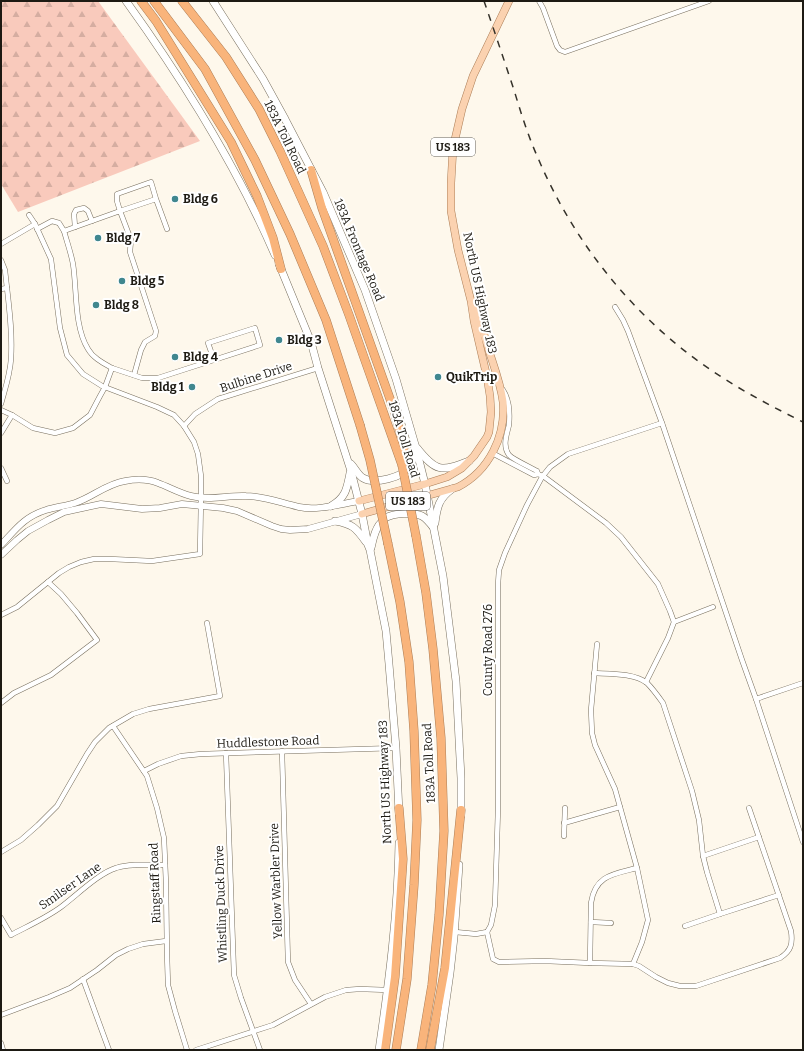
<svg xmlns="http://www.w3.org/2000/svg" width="804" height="1051" viewBox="0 0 804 1051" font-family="Bitter,serif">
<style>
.forest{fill:url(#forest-firs)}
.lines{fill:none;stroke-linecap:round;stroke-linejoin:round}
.minor-casing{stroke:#786f5e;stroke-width:5.5}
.tertiary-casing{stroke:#786f5e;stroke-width:7}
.secondary-casing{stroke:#786f5e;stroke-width:8}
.primary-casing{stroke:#ac7e57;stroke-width:8}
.motorway-casing{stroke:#ac7e57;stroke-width:9}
.minor{stroke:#fff;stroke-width:4.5}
.tertiary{stroke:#fff;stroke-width:6}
.secondary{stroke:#fff;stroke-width:7}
.primary{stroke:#fbd2b0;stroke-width:7}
.motorway{stroke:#f9b47b;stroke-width:8}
.rail{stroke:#35322a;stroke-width:1.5;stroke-dasharray:7 7;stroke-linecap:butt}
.motorway-bridge-casing{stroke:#ac7e57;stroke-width:9;stroke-linecap:butt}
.motorway-bridge{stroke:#f9b47b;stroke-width:8}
.poi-dot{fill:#40878f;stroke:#fff;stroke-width:1.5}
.labels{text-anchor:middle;stroke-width:4;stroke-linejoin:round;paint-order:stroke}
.shield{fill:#fff;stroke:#615f5a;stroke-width:1}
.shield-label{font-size:11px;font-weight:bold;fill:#1d1a13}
.street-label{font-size:12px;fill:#1d1a13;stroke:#fff}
.poi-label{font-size:12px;font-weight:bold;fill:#1d1a13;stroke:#fff;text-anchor:start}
</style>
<defs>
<pattern id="forest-firs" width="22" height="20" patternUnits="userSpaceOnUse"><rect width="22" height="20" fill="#f9cabc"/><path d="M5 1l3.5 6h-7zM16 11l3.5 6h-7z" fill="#d5ada1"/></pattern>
</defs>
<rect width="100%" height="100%" fill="#fef8ec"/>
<polygon class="forest" points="1,1 98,1 200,141 18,212 1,184"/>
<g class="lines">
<g class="minor-casing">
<g id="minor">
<polyline points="539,1 543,8 557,46 560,50 565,52 709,1"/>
<polyline points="156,199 151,182 117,194 117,201 120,211 156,199 167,229"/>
<polyline points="75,227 74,214 76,210 84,208 88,211 92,221"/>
<polyline points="37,229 52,221 59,223 64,231 120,211 131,240 130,252 156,331 155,336 145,342 141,350 134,375"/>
<path d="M64,231c3,11 7,22 9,33 4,25 1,63 15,85 5,9 15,14 24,19"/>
<polyline points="1,244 35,224"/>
<path d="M1,260l4,10c3,29 8,60 6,89 -1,16 -6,30 -10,45"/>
<polyline points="1,289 7,288"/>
<polyline points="615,307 623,320 628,331 662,423 742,660 756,699 803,842"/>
<path d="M503,390c6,9 7,24 6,35 -2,9 -7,21 0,30 5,5 21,12 28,16l1,3"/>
<polyline points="1,410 12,415 33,428 55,433 73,428 90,415 100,396 105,387 112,368 142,378 158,378 260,345 255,328 208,343 214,360"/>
<polyline points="184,426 195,414 218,399 318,368"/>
<polyline points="1,433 12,415"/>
<polyline points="492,453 534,475 538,474 543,476 606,523 621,537 658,584 670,611 674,622 668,638 646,682"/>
<polyline points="1,468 7,481"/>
<polyline points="1,615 17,607 59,573 69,567 81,562 94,559 110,559 152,561 200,554 201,498 201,476 198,454 194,442 184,426 174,415 157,407 102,386 83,374 67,355 60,328 51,259 35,224 29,215"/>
<polyline points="674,622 713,607"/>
<polyline points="597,644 591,710 592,733 595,745 615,789 637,868 648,920 642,942 633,964"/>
<path d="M594,673c16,1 40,0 53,10 6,6 11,13 16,20l29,88 7,29 4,36 4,16 13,42 59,-19"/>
<polyline points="756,699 803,683"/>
<polyline points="1,703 14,693 51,675 97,640 77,613 61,594 48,582"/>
<polyline points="113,726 147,776 157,808 164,838 166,883 167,954 168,985 175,1011 187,1050"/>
<polyline points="282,751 288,962 295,980 311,1004"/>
<polyline points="226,753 234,975 241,998 260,1050"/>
<polyline points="144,771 158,764 181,756 201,754 396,748"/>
<polyline points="564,823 620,807"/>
<polyline points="564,836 565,808"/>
<polyline points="1,852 21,840 38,825 57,806 87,754 95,742 109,728 133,714 149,709 220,696 207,623"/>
<polyline points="703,856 759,837"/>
<path d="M1,918l10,17c17,-9 35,-17 50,-28 16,-12 38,-34 55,-39 15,-5 33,-3 49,-3"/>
<polyline points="591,922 611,923"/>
<polyline points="685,926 720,914"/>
<polyline points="455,932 476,934 487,932 491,925 495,905 498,809 498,584 499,570 505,553 527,505 542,477 550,467 568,454 662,423"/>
<path d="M487,932l6,27 6,3 46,-1 45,2 43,1 6,2 17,11 12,6 12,3h16l84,-28c11,-7 13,-14 11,-27l-42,-123"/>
<path d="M590,963l1,-60c4,-28 23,-29 46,-35"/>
<polyline points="83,979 109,1050"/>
<polyline points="1,1015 49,997 70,988 97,970 116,955 128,949 143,944 166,941"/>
<polyline points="1,1043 3,1050"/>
<polyline points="196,1050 273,1025 325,997 346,990 360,989 388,990"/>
</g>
</g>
<g class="tertiary-casing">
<g id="tertiary">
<path d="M1,545c15,-16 23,-28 45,-35 9,-3 20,-4 29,-7 18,-6 31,-19 50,-22 10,-2 23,-2 33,2 11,4 21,10 33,13 19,5 36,-1 55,0 18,0 35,7 53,11 19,4 41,-3 60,-6"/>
<polyline points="1,555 17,540 28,531 48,520 64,512 101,504 142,509 160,508 182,504 223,508 237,511 272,526 281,529 290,530 308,529 362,514"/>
</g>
</g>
<g class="secondary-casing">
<g id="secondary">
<path d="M126,1c57,79 110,164 149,254"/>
<polyline points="213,1 263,79 285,119 323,192 365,290 396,379 416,448 425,484 443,576 456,681 461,778 461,815"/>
<polyline points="279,264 311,342 318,368 351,471 362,514 368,545 370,550 386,631 389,664 396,748 399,813"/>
<path d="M417,448c19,24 24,24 52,13"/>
<path d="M351,464c4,4 7,11 12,14 12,7 39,-1 47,-11 4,-6 3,-13 4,-19"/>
<path d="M331,506c15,-8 16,-18 19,-33"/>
<path d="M335,521c18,3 21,7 31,21"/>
<path d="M435,523c2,-16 4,-25 17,-34"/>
<path d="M371,548c2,-8 3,-16 8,-23 2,-2 4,-5 6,-7 9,-5 28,-6 37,-2 5,3 8,7 11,11"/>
<path d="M379,1050c10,-68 19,-137 20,-207"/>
<polyline points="439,1050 450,973 454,937 459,865"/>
</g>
</g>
<g class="primary-casing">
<g id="primary">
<polyline points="359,501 425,484 447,477 462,468 474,456 487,437 489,432 491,412 490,396 487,377 474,321 471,301 458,250 451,211 451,183 453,148 462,109 473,76 509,1"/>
<path d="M362,514l96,-27c31,-16 48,-51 45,-85 -2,-16 -7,-30 -12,-45 -5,-16 -9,-31 -16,-47"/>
</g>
</g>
<g class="motorway-casing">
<g id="motorway">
<polyline points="141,1 156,21 231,142 257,196 273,238 281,269"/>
<polyline points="154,1 205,69 255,160 290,234 326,320 360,425"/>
<polyline points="182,1 226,57 259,109 280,151 323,246 349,315 402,465"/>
<polyline points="311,170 322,208 394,410 404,447 402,462"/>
<polyline points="416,536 426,593 433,649 441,738 444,831 439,915 432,985 421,1050"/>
<polyline points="388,544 400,602 409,662 414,731 417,820 414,885 407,979 396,1050"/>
<polyline points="385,1050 395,977 403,859 399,808"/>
<polyline points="430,1050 445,968 461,810"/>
</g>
</g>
<use href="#minor" class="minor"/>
<use href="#tertiary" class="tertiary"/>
<use href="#secondary" class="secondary"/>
<use href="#primary" class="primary"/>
<use href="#motorway" class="motorway"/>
<path class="rail" d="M484,1c10,29 20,59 30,89 7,23 14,46 24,68 36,85 96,160 173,212 29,20 60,36 92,52"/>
<g class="motorway-bridge-casing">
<g id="motorway-bridge">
<polyline points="360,425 370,460 388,544"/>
<polyline points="402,465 416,536"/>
</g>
</g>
<use href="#motorway-bridge" class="motorway-bridge"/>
</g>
<g class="poi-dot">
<circle cx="175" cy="199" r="4"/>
<circle cx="98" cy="238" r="4"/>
<circle cx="122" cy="281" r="4"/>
<circle cx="96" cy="305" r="4"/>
<circle cx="279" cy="340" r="4"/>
<circle cx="175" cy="357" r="4"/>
<circle cx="438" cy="377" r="4"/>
<circle cx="192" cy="387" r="4"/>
</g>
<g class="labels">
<g class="shield">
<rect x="431" y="138" width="44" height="18" rx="3"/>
<rect x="386" y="492" width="44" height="18" rx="3"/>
</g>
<g class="shield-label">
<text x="453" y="151">US 183</text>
<text x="408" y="505">US 183</text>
</g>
<g class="street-label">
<text transform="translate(285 137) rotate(64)" y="4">183A Toll Road</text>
<text transform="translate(359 250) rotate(67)" y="4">183A Frontage Road</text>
<text transform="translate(480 293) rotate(78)" y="4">North US Highway 183</text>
<text transform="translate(256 377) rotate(-18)" y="4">Bulbine Drive</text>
<text transform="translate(404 439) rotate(73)" y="4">183A Toll Road</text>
<text transform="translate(488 650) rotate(-90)" y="4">County Road 276</text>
<text transform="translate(268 742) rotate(-2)" y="4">Huddlestone Road</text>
<text transform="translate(429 763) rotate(-93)" y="4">183A Toll Road</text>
<text transform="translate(385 782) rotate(-92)" y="4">North US Highway 183</text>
<text transform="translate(276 881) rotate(-92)" y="4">Yellow Warbler Drive</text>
<text transform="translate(155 883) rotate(-92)" y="4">Ringstaff Road</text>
<text transform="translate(70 886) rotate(-35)" y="4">Smilser Lane</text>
<text transform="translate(221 904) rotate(-92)" y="4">Whistling Duck Drive</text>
</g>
<g class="poi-label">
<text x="183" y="203">Bldg 6</text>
<text x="106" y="242">Bldg 7</text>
<text x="130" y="285">Bldg 5</text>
<text x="104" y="309">Bldg 8</text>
<text x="287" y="344">Bldg 3</text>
<text x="183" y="361">Bldg 4</text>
<text x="446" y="381">QuikTrip</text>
<text x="184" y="391" text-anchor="end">Bldg 1</text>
</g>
</g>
<rect width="804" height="1051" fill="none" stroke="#1d1a13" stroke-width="4"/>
</svg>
